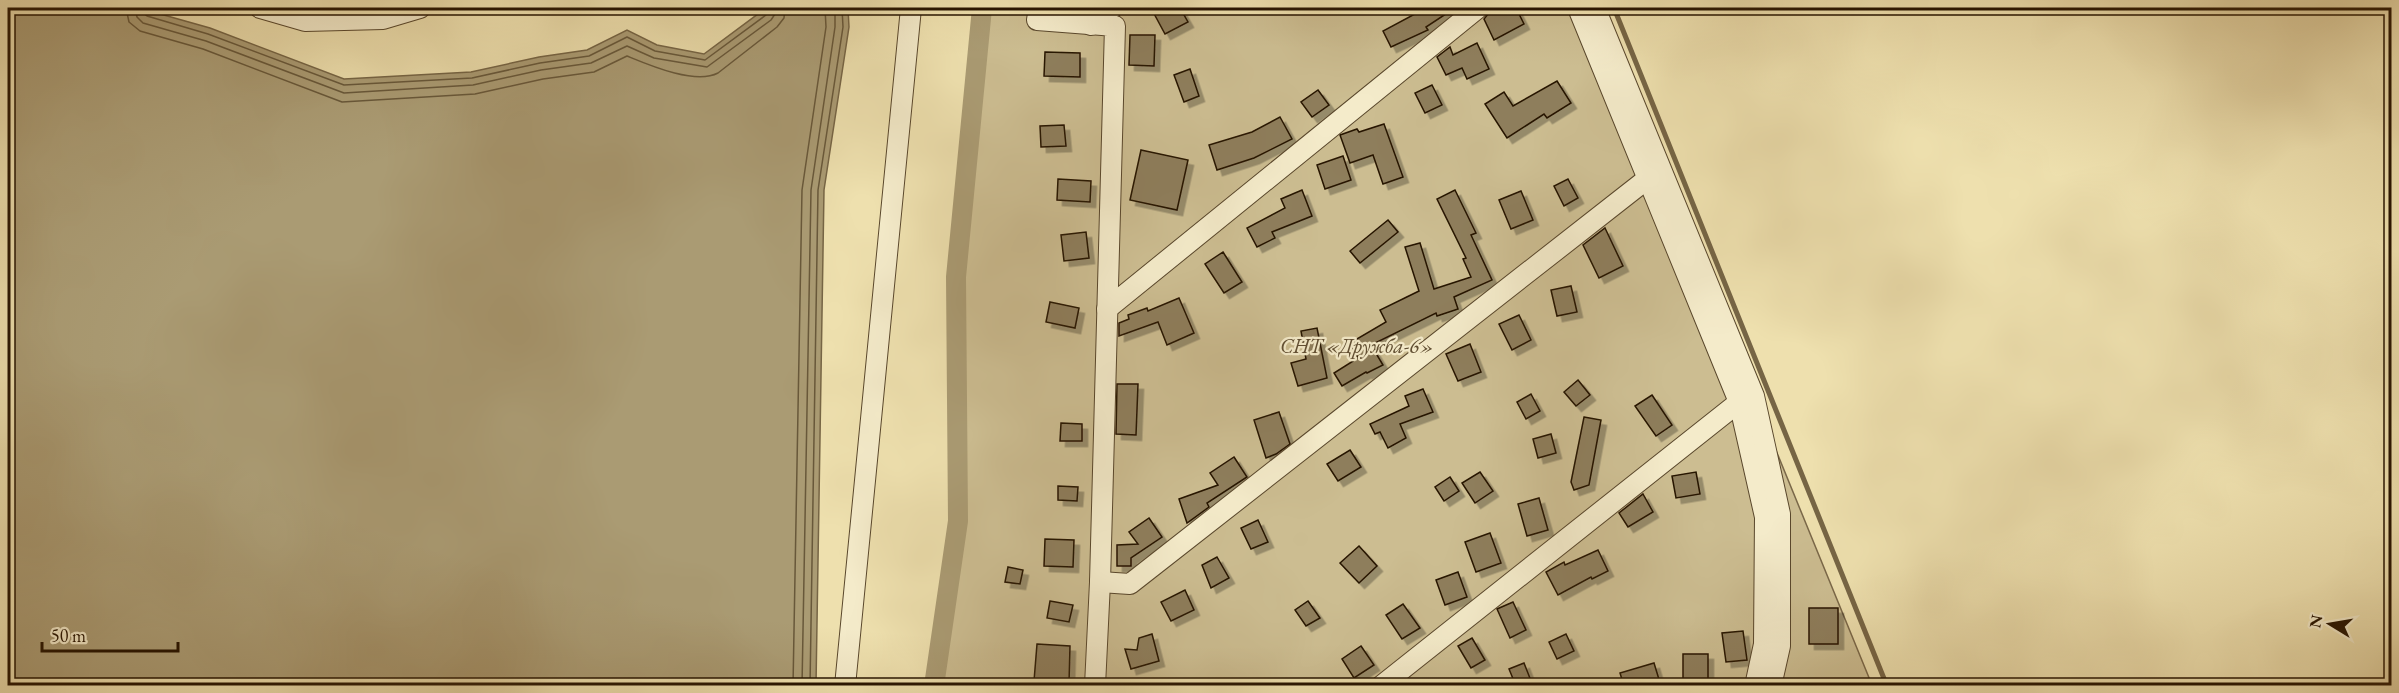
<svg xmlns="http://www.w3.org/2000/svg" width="2399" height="693" viewBox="0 0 2399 693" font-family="'EB Garamond',serif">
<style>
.green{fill:#ccbd91;stroke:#7a6849;stroke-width:1.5}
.water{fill:#aa9b73;stroke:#766545;stroke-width:1.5}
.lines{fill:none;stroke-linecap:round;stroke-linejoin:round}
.shore{stroke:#68583a;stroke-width:1.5}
.stream{stroke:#766545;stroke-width:5}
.canal{stroke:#aa9b73;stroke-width:20}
.building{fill:#8e7e5b;stroke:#271401;stroke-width:1.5;filter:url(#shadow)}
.minor-casing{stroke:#59472c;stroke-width:22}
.minor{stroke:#f4ebca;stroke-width:20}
.labels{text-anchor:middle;stroke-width:4.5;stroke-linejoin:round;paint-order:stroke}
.park-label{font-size:21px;font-style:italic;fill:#614f33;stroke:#f4ebca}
</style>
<defs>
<filter id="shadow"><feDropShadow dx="5.5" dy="5.5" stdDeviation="0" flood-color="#0004"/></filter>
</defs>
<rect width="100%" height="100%" fill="#eee0ae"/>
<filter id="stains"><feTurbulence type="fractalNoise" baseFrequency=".00333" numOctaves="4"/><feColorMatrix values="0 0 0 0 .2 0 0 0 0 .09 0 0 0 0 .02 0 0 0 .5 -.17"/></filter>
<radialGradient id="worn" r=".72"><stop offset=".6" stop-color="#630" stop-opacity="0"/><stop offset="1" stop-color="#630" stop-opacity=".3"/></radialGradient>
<g class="green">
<polygon points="260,8 420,8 383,19"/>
<polygon points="982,8 1595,8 1872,685 934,686 958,521 956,277"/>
</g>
<polygon class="water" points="8,8 139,8 210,28 344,79 471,72 539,57 587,50 627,30 657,45 704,54 766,8 848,8 849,27 824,190 816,685 8,685"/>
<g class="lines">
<g class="shore">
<path d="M126,8l3,14 11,9 63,18 139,53 133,-8 68,-15 51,-7 33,-16c22,9 68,29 91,17l59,-46 7,-9 1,-10"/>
<polyline points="135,8 137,17 143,23 206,41 344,93 473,85 541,70 591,63 627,46 654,58 707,67 771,20 775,14 776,8"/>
<polyline points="142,8 143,13 147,16 208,34 344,85 472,78 540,63 589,56 627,37 655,51 705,60 766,15 769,8"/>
<polyline points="793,686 802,190 826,27 825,8"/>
<polyline points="802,686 811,190 835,27 835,8"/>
<polyline points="810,686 818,190 843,27 842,8"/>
</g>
<polyline class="stream" points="1614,8 1887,686"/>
<polyline class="canal" points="934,686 958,521 956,277 982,8"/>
</g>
<g class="building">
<polygon points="1151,8 1180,8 1188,22 1165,34"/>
<polygon points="1426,8 1455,8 1426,27 1428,30 1391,47 1383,31"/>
<polygon points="1490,8 1516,8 1524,24 1494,40 1484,19 1489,13"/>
<polygon points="1130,35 1155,35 1154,66 1129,65"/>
<polygon points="1477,43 1489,69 1467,79 1462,68 1446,75 1437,57 1450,47 1453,55"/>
<polygon points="1045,52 1080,53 1080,77 1044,76"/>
<polygon points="1190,69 1199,96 1184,102 1174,75"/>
<polygon points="1557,81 1571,103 1547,118 1544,114 1507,138 1485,104 1504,92 1513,106"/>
<polygon points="1432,85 1442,105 1425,113 1415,93"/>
<polygon points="1318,90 1329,105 1312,117 1301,102"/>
<polygon points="1280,117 1292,139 1254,158 1217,170 1209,145 1252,132"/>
<polygon points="1384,124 1403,177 1383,184 1373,155 1350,163 1340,135 1357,129 1359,132"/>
<polygon points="1064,125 1066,146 1041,147 1040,126"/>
<polygon points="1141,150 1188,160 1177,210 1130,200"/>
<polygon points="1343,156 1351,180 1325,189 1317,165"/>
<polygon points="1058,179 1091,181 1090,202 1057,200"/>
<polygon points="1568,179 1578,198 1564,206 1554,186"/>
<polygon points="1302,190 1312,216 1272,232 1275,238 1257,247 1247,228 1285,208 1281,199"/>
<polygon points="1455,190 1476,233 1471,235 1492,280 1454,297 1458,309 1437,316 1436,313 1371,345 1383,365 1367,373 1366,372 1342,386 1334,373 1358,358 1350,343 1386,322 1380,310 1419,291 1405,247 1420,243 1434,289 1471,277 1463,259 1466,258 1437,199"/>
<polygon points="1521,191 1533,220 1511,229 1499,200"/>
<polygon points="1388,220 1398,232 1360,263 1350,251"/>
<polygon points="1605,228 1623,266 1599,278 1583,245"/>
<polygon points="1086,232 1089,258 1064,261 1061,235"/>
<polygon points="1223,252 1242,282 1224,293 1205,264"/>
<polygon points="1571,286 1577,312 1557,316 1551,290"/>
<polygon points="1179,298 1194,333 1167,345 1158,322 1119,336 1119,323 1129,319 1128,315 1147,308 1148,311"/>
<polygon points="1050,302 1079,308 1075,328 1046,322"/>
<polygon points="1519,315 1531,340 1512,350 1499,324"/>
<polygon points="1317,328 1327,378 1298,386 1291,363 1306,359 1301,331"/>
<polygon points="1470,344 1481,372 1458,381 1446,354"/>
<polygon points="1578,380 1590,395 1576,406 1564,392"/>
<polygon points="1117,384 1138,384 1136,435 1116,434"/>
<polygon points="1423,389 1433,412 1400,424 1406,438 1388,448 1380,432 1375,434 1370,424 1409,406 1405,396"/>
<polygon points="1531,394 1540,411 1526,419 1517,402"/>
<polygon points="1652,395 1672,425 1656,436 1635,406"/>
<polygon points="1279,412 1290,444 1276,454 1266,458 1254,420"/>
<polygon points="1584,417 1601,420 1589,485 1574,490 1571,482"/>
<polygon points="1061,423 1082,424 1082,441 1060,441"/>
<polygon points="1551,434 1556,453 1538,458 1533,439"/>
<polygon points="1350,450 1361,467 1338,481 1327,464"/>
<polygon points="1234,457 1247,477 1207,503 1209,507 1187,523 1179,499 1218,485 1210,473"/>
<polygon points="1480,472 1493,491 1475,503 1462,483"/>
<polygon points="1696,472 1700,494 1676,498 1672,476"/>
<polygon points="1450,477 1459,491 1444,501 1435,487"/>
<polygon points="1058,486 1078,487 1077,501 1058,500"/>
<polygon points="1643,494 1653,512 1628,527 1619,513"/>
<polygon points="1539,498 1548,530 1527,536 1518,504"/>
<polygon points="1149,518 1162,537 1131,558 1131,566 1117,566 1117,545 1138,544 1129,532"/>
<polygon points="1258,520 1268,542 1251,549 1241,528"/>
<polygon points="1490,533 1501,563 1476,572 1465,542"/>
<polygon points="1045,539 1074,540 1073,567 1044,566"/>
<polygon points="1359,546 1377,566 1359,583 1340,563"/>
<polygon points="1598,550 1608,571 1592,579 1591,577 1558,595 1546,572 1564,562 1565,565"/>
<polygon points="1217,557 1229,578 1211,588 1202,565"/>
<polygon points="1008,567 1023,570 1020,584 1005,582"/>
<polygon points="1458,572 1467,597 1445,605 1436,580"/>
<polygon points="1185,590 1194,610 1171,621 1161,602"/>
<polygon points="1050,601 1073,605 1069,622 1047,618"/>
<polygon points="1308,601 1320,618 1306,626 1295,610"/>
<polygon points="1513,602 1526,630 1510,638 1497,609"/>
<polygon points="1403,604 1420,628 1402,639 1386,615"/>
<rect x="1809" y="608" width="29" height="36"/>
<polygon points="1743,631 1747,660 1726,662 1722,633"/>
<polygon points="1152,634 1159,661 1131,669 1125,649 1137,650 1139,638"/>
<polygon points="1566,634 1574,651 1557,659 1549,642"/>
<polygon points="1472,638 1485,660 1471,668 1458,646"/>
<polygon points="1037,644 1070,646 1069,683 1034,681"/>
<polygon points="1361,646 1374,665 1354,678 1342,659"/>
<rect x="1683" y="654" width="25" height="32"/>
<polygon points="1524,663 1533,686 1516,686 1509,669"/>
<polygon points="1654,663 1661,686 1624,686 1620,673"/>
</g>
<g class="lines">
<g class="minor-casing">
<g id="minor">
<polyline points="260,8 305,21 383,19 420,8"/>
<polyline points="1039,8 1037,20 1115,26 1100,582 1095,686"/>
<polyline points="1578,8 1739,402 1765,517 1764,644 1755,686"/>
<polyline points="1595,8 1754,396 1780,514 1780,646 1771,686"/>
<polyline points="1091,25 1112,8"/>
<polyline points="1107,309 1478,8"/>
<polyline points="1100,582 1130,584 1656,172"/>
<polyline points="845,686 911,8"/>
<polyline points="1381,686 1748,395"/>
</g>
</g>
<use href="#minor" class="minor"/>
</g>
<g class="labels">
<g class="park-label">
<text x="1357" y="353">СНТ «Дружба-6»</text>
</g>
</g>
<rect width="2399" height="693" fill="none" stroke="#eee0ae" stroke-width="30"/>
<rect x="9" y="9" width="2381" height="675" fill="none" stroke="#271401" stroke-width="3"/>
<rect x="15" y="15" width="2369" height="663" fill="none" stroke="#271401" stroke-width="1.5"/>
<g transform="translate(2330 624) rotate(281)" stroke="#f4ebca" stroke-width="4.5" paint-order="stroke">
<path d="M0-4.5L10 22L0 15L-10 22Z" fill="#271401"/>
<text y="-9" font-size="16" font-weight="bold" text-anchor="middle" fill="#271401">N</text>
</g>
<path d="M42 642v9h136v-9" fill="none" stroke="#271401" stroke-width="3"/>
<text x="51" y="642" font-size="18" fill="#271401" stroke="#f4ebca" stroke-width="4.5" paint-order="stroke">50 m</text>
<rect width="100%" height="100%" filter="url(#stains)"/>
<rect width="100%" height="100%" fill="url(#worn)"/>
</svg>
